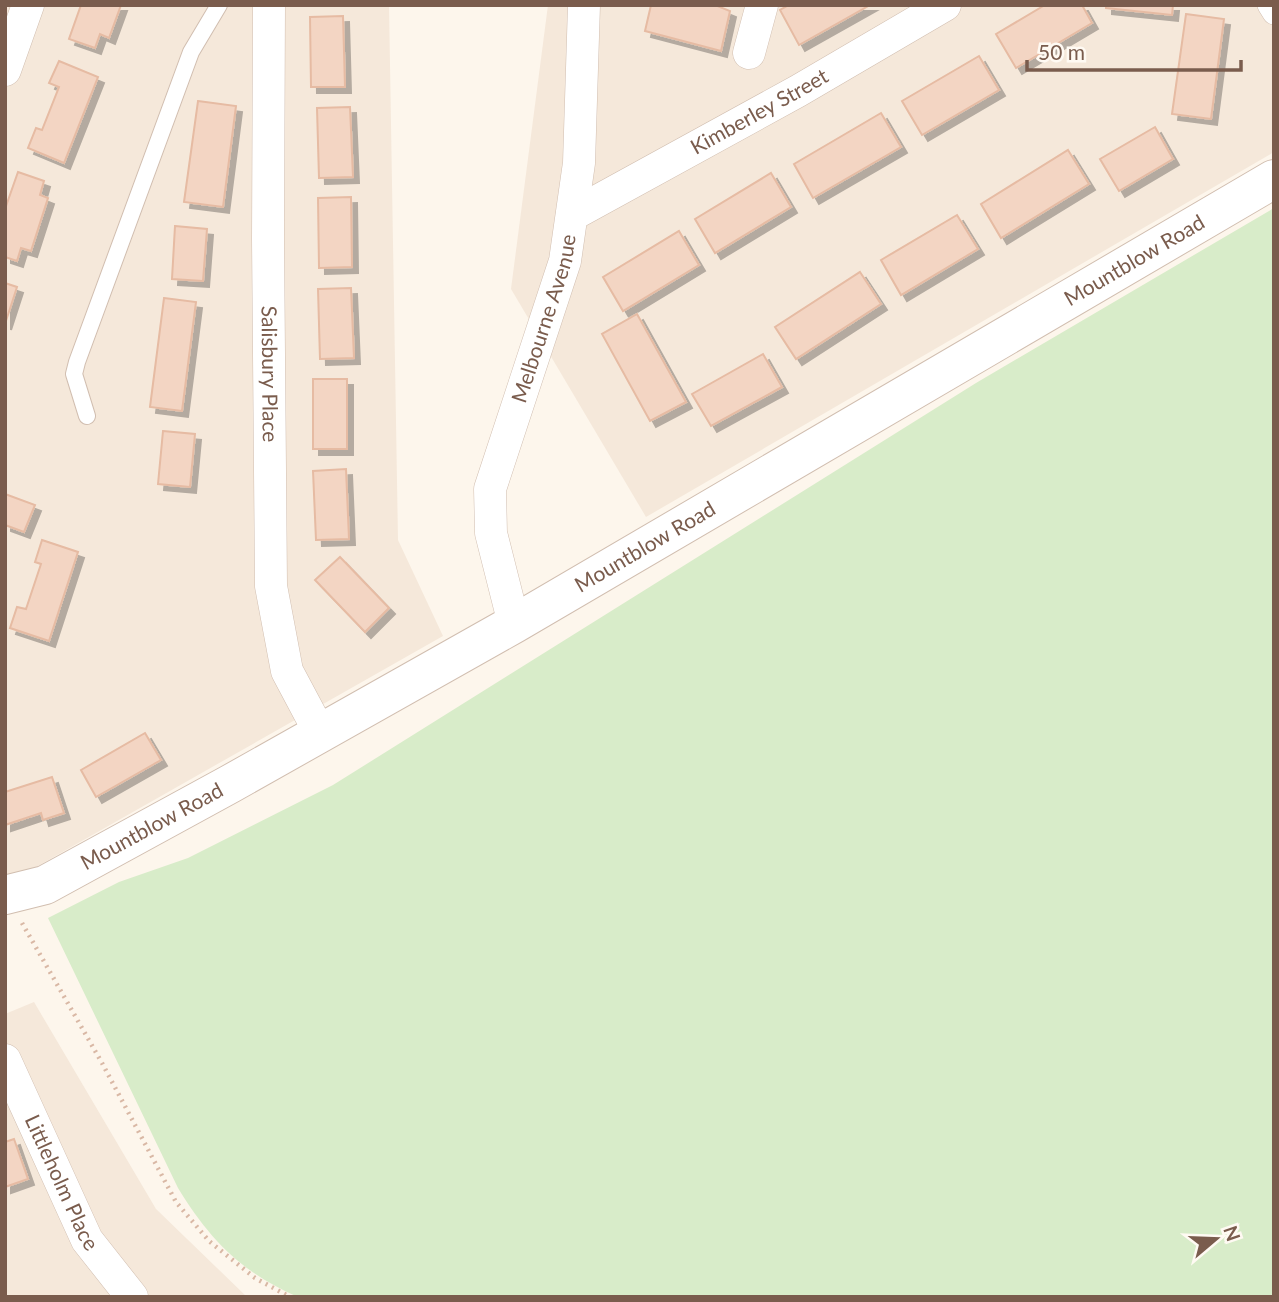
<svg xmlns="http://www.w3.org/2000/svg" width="1279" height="1302" viewBox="0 0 1279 1302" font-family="Lato,sans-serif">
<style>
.residential{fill:#f5e8da}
.green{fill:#d8ecc9}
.building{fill:#f3d5c3;stroke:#e6bba3;stroke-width:2;filter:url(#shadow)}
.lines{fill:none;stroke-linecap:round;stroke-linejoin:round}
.service-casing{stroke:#d1beb0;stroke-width:18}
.pedestrian-casing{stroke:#d1beb0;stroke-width:24}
.minor-casing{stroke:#d1beb0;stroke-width:33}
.tertiary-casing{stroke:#d1beb0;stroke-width:40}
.path{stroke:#d9b8a5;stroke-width:4.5;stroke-dasharray:2 5;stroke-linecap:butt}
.service{stroke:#fff;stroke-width:16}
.pedestrian{stroke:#fff;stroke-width:23}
.minor{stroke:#fff;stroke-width:32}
.tertiary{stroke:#fff;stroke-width:38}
.labels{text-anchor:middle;stroke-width:5;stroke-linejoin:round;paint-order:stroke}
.street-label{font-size:21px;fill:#7a5c4d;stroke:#fffaf3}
</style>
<defs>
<filter id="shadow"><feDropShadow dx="6" dy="6" stdDeviation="0" flood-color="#0004"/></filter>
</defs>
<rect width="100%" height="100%" fill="#fdf6ec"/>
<g class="residential">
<polygon points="5,5 389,5 398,540 443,636 29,871 5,876"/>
<polygon points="548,5 1274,5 1274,152 646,517 511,289"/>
<polygon points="34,1002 156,1209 247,1297 5,1297 5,1014"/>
</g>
<path class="green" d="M1274,208v1089h-976c-57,-25 -88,-57 -120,-109l-130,-270 71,-36 69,-24 145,-73 643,-402z"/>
<g class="building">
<polygon points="81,5 121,5 109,38 100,34 95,48 69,39"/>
<polygon points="651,5 715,5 730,11 721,51 645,31"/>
<polygon points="789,5 870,5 799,45 780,10"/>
<polygon points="1045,5 1082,5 1092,23 1016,68 996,34"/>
<polygon points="1106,5 1173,5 1172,15 1106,8"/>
<polygon points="1186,14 1224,19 1211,119 1172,114"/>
<polygon points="343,16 345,87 311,87 310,17"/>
<polygon points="979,56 999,90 922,135 902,101"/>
<polygon points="59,61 98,77 64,163 28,148 36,128 42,130 59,87 49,83"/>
<polygon points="198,101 236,106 223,207 184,202"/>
<polygon points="350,107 353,177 319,178 317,108"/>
<polygon points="881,113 901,147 813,198 794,164"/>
<polygon points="1155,127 1173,159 1119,191 1100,159"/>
<polygon points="1068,150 1089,184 1001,238 981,204"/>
<polygon points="18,172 44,181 40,195 48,198 31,251 21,248 17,261 5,257 5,209"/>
<polygon points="771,173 791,207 715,253 695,219"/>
<polygon points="351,197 352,267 319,268 318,198"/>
<polygon points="957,215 978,249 901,295 881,260"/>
<polygon points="175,226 207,229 203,281 172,279"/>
<polygon points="679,231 699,265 623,311 603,277"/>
<polygon points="860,272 881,304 796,359 775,327"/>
<polygon points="5,283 17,287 5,324"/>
<polygon points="351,288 354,358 320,359 318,289"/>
<polygon points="164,298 196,302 182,411 150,407"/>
<polygon points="637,314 686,402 650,421 602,334"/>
<polygon points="763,354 782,387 711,426 692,394"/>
<rect x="313" y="379" width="34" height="70"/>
<polygon points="163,431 195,434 190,487 158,484"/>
<polygon points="346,469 349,539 316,540 313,471"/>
<polygon points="5,494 35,505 24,532 5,525"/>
<polygon points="42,540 78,552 49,641 10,628 17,607 26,609 41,564 35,562"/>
<polygon points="340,557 389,608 365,632 315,580"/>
<polygon points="145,733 161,760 96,797 81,770"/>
<polygon points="52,777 64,813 43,820 41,813 5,825 5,792"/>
<polygon points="14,1139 28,1179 5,1187 5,1142"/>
</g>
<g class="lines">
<g class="service-casing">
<polyline id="service" points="87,416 74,374 77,362 191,52 219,5"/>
</g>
<g class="pedestrian-casing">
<polyline id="pedestrian" points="1269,5 1274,13"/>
</g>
<g class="minor-casing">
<g id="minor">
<path id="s1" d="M269,5l-1,234 3,347 16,85 33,62"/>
<polyline points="749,53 762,5"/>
<polyline points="5,70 28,5"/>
<path id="s2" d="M572,215l226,-124 147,-86"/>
<path id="s3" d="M514,624l-23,-91 -1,-44 75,-228 14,-98 5,-158"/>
<path id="s4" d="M5,1060l82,180 45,57"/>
</g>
</g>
<g class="tertiary-casing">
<g id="tertiary">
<path id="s5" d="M5,895l40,-10 185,-101 284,-160 760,-445"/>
</g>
</g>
<polyline class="path" points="22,923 102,1063 176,1202 209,1241 255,1278 290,1297"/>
<use href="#service" class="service"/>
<use href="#pedestrian" class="pedestrian"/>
<use href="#minor" class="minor"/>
<use href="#tertiary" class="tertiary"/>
</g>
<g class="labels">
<g class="street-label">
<text dy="7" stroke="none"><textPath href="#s2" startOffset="214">Kimberley Street</textPath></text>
<text dy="7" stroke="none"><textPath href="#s5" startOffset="1297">Mountblow Road</textPath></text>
<text dy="7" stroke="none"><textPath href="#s3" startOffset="317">Melbourne Avenue</textPath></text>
<text dy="7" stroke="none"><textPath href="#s1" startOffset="369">Salisbury Place</textPath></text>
<text dy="7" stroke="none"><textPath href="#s5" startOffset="730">Mountblow Road</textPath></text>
<text dy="7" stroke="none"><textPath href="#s5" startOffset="163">Mountblow Road</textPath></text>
<text dy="7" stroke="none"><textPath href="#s4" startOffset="135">Littleholm Place</textPath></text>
</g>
</g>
<rect width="1279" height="1302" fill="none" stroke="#7a5c4d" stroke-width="14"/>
<g transform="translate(1216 1239) rotate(71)" stroke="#fffaf3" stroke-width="5" paint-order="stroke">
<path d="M0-5L12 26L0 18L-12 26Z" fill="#7a5c4d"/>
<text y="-10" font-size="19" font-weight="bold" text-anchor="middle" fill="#7a5c4d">N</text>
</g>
<path d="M1027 60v10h214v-10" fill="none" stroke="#7a5c4d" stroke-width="3.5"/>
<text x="1038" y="60" font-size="21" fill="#7a5c4d" stroke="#fffaf3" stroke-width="5" paint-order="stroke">50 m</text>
</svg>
